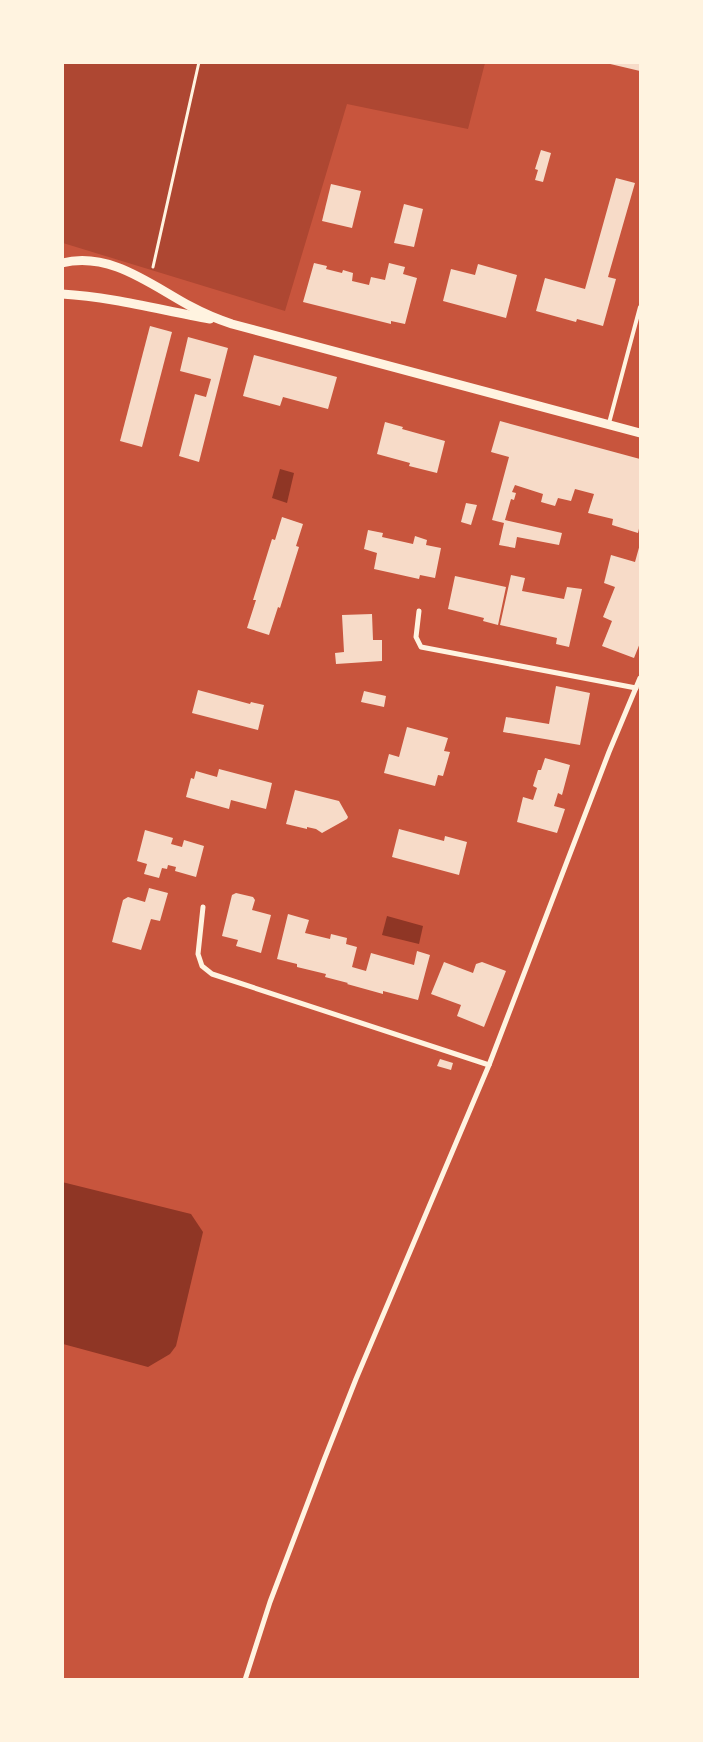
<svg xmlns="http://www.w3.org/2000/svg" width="703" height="1742" viewBox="0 0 703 1742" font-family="'Asap Condensed',sans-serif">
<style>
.green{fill:#ae4732}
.water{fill:#8f3625}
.building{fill:#f7dbc8}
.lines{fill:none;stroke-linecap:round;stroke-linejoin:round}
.path{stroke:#fff3e0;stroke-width:3}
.service{stroke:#fff3e0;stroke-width:4}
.minor{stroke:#fff3e0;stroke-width:5}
.tertiary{stroke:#fff3e0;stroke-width:9}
</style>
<rect width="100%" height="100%" fill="#c8553d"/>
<polygon class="green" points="62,63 485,63 468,129 347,104 285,311 63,243"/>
<g class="water">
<polygon points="280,469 294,473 287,503 272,498"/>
<polygon points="387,916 423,926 419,944 382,935"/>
<polygon points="62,1182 191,1214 203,1232 176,1346 170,1354 148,1367 63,1344"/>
</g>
<g class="building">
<polygon points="606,62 640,62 640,71 606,63"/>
<polygon points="541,150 551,153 543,182 535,180 538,170 535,169"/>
<polygon points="616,178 635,183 608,277 616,279 603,326 577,319 576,322 536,311 545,278 585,289"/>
<polygon points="331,184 361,191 352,228 322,221"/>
<polygon points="404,204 423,209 414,247 394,243"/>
<polygon points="314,263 327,266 326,269 342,273 343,270 353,273 352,281 369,285 371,277 385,280 389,263 405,267 403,274 417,278 405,324 391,321 391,324 303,302"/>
<polygon points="478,264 517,275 506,318 443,301 451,269 475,275"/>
<polygon points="150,326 172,332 142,447 120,441"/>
<polygon points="188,337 228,348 199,462 179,456 195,394 206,397 211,379 180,371"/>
<polygon points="254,355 337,377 328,409 283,397 280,406 243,396"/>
<polygon points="500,421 640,459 640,524 638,533 612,525 613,519 588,513 594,494 575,489 571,501 558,498 555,506 541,502 543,494 515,485 512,492 516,493 514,500 511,499 505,520 562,533 559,545 517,537 515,548 499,545 504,523 492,520 509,457 491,452"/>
<polygon points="385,422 403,427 402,429 445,441 437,473 409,466 410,463 377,454"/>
<polygon points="466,503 477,505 471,525 461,522"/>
<polygon points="282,517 303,524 296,546 299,547 280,608 278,607 269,635 247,628 256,600 253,600 272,539 275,540"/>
<polygon points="368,530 383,533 382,537 413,544 415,536 427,540 426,545 441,548 435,578 420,575 419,579 374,569 377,553 364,549"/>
<polygon points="640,544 640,643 634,658 602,646 612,621 603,617 615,587 604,583 611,555 635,562"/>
<polygon points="511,575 525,578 522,591 564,599 567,587 582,589 569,647 556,644 557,638 500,625"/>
<polygon points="455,576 506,587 498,625 483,621 484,618 448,609"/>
<polygon points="372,614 373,640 382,640 382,661 336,664 335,653 344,652 342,615"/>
<polygon points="556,686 590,693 580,745 503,732 506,717 549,724"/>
<polygon points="198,690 250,704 251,702 264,705 258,730 192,713"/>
<polygon points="364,691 386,696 384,707 361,702"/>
<polygon points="407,727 448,738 444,751 450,752 443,776 438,775 435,786 384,773 389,754 399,757"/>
<polygon points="545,758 570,765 562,795 558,793 554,806 565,809 557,833 517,822 523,797 533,800 537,788 533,786 538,770 541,770"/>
<polygon points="219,769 272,783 266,809 231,800 229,809 186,797 191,778 194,779 196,771 217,777"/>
<polygon points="295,790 339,801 348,817 347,819 322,833 316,829 307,827 307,829 286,824"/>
<polygon points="399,829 444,841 445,836 467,842 459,875 392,857"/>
<polygon points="145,830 173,838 171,844 182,847 184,840 204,846 196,877 175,871 176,867 168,865 167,869 162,868 159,878 144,874 147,864 137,861"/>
<polygon points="149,888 168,893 160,921 151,919 141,950 112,942 123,900 128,897 145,902"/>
<polygon points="236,893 253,897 255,900 252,910 271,915 261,953 236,946 238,940 222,936 232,895"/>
<polygon points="288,914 309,920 305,933 330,939 331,934 347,938 346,944 357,947 352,967 366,971 371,953 414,965 417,951 430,955 418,1000 383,991 383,994 347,984 348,983 325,977 326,974 297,967 297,964 277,959"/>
<polygon points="444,962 473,973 476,964 482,962 506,971 484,1027 457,1016 461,1005 431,994"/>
<polygon points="440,1059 453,1063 451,1070 437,1066"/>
</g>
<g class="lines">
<polyline class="path" points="153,267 199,62"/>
<polyline class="service" points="609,423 640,307"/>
<g class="minor">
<polyline points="419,611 416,637 421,647 636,688"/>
<polyline points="203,907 198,954 202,966 212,974 489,1065"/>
<polyline points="245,1680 270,1602 324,1460 356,1379 489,1065 609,752 640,678"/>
</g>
<g class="tertiary">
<path d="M62,263c48,-12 89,22 128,43 13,7 27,13 42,18l408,109"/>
<path d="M62,294c51,3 98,16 148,25"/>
</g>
</g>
<rect width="703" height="1742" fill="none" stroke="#fff3e0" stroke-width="128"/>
</svg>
